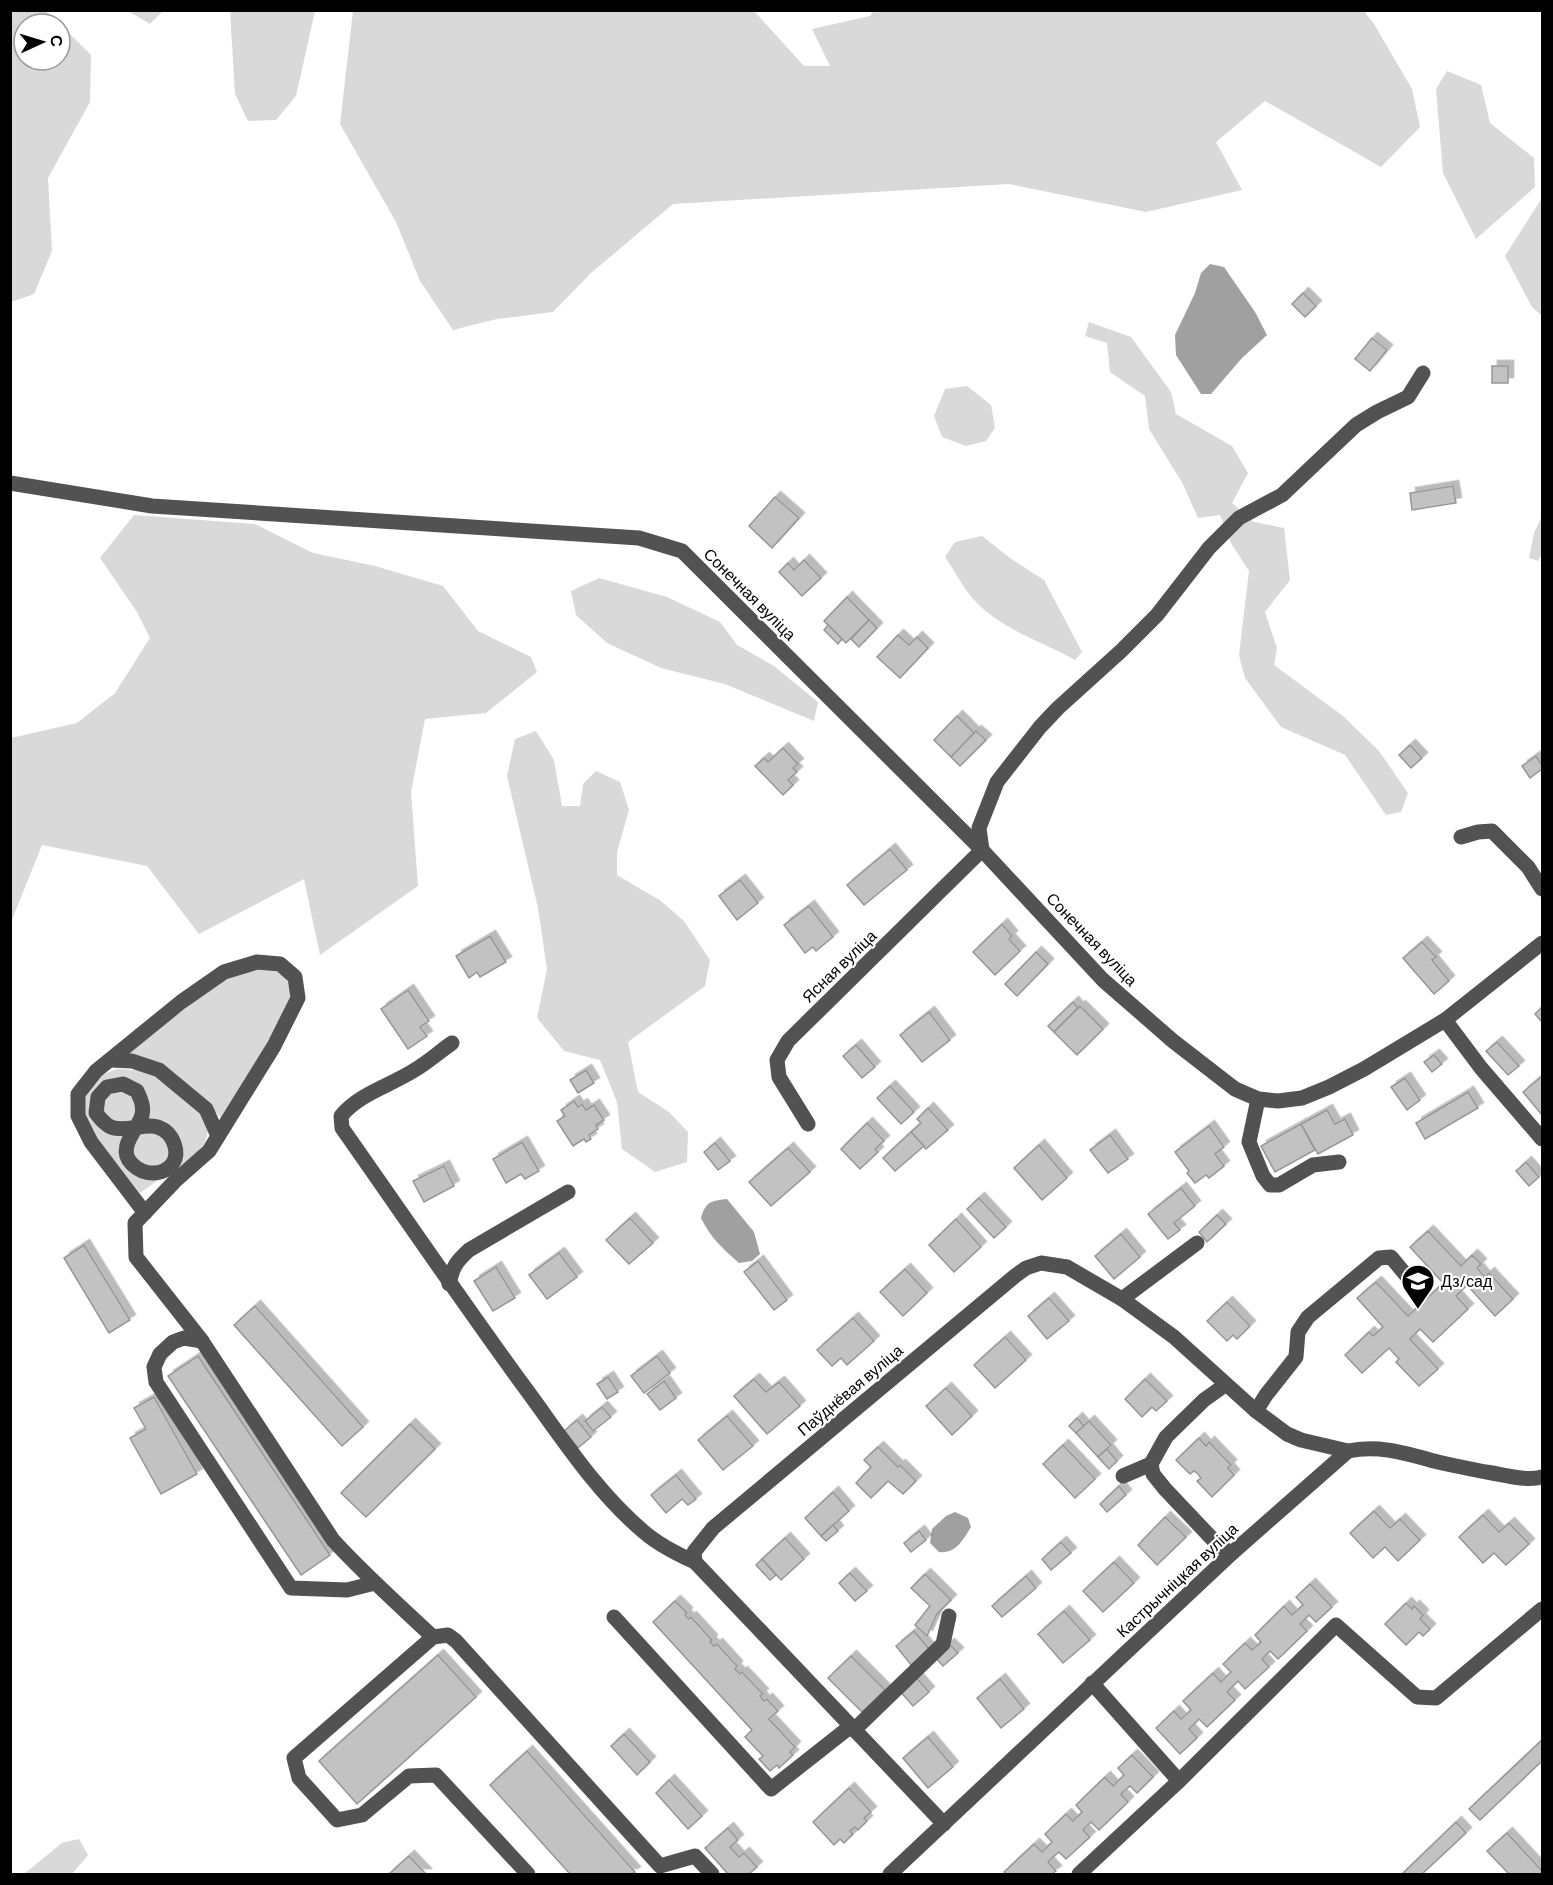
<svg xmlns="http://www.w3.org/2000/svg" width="1553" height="1885" viewBox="0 0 1553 1885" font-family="Barlow,sans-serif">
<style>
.green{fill:#d9d9d9}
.water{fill:#a0a0a0}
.building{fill:#c2c2c2;stroke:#969696;stroke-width:1.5;filter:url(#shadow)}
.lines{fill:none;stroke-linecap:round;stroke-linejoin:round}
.minor{stroke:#525252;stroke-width:15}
.labels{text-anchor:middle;stroke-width:4.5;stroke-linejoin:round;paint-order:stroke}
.street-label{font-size:16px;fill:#000;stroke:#fff}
.poi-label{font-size:16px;fill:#000;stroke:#fff;text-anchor:start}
</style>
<defs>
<filter id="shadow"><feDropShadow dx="5.5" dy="-5.5" stdDeviation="0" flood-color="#0004"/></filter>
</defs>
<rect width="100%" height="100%" fill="#fff"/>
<g class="green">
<polygon points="10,11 46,11 60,24 24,24 24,60 60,60 60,24 91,55 90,102 48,178 52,251 34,294 11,302"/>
<polygon points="128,11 163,11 150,24"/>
<polygon points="230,11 315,11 296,96 276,120 248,121 235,94"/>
<polygon points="1364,11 1374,24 1412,89 1420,127 1381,167 1265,101 1216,142 1242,190 1146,212 1009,184 673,204 591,273 553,312 497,319 453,330 420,281 396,222 340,124 353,11 754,11 804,66 830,66 812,29 870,16 874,11"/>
<polygon points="1447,71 1481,85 1490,123 1534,158 1535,187 1476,239 1443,173 1436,89"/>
<polygon points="1542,198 1542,316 1532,307 1505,256"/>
<polygon points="1089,322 1131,337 1171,392 1176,414 1232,446 1248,473 1232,503 1254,522 1284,528 1290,580 1265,612 1277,648 1274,665 1343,716 1379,751 1408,793 1401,812 1386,815 1345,755 1281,727 1245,678 1239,655 1249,571 1231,543 1220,515 1198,518 1183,484 1149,429 1145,396 1110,372 1107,343 1085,336"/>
<polygon points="967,386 991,405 995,428 986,441 966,446 942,437 934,416 945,389"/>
<polygon points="134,515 255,524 313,553 375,566 443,586 478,631 531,657 537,672 486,713 425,719 411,792 418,886 320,955 304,879 199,934 147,866 42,845 11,922 11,738 77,723 115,693 150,638 137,612 100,558"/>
<polygon points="1542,516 1542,553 1538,561 1529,558 1534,533"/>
<path d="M982,536l28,22 34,22 38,72 -7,8c-33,-18 -74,-31 -101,-60 -11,-12 -19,-29 -29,-43l10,-15z"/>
<polygon points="599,578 667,597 720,622 737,645 774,666 818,702 814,721 725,684 661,668 607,643 576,615 571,591"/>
<polygon points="536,731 554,760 562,806 580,806 583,784 596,771 620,782 629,810 617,852 617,875 661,901 684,921 710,960 705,986 628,1042 638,1092 669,1112 688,1132 687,1162 655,1172 622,1149 617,1102 600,1060 564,1051 537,1018 547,969 538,908 507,776 515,739"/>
<polygon points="254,967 272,968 292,983 292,994 287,1012 222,1119 204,1100 128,1054 221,980"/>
<path d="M117,1069c37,1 42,7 69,31 5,5 13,10 17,16 15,23 -9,41 -25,52l1,-29 -37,-17 4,-13 -24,-29 -30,35c7,15 13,20 31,21l-2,13 40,29 -21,15 -46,-58 -10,-23v-15l13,-20z"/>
<path d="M118,1089l15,6c4,11 4,18 -3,29l-11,2 -17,-12c0,-14 3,-21 16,-25z"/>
<path d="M147,1130l12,3 9,8c2,14 0,19 -11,28 -23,-4 -37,-28 -10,-39z"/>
<polygon points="79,1839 88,1855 72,1874 24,1874 62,1843"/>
</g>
<g class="water">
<polygon points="1210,264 1224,267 1255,312 1267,335 1242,358 1211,394 1201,394 1176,355 1175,335 1195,293 1201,273"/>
<path d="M727,1199l27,33 6,22 -8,7 -13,2c-16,-14 -29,-26 -38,-45 5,-17 10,-17 26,-19z"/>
<path d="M955,1512l13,6 3,9c-8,13 -15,27 -32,25l-9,-9 2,-14 14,-13z"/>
</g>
<g class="building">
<polygon points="1303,293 1316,306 1305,317 1292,304"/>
<polygon points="1372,338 1387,350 1370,371 1355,359"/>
<rect x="1492" y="366" width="16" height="17"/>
<polygon points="1453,486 1456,503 1412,510 1410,493"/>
<polygon points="775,497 799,518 772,548 749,526"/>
<polygon points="804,560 821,578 802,596 779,572 788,563 794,570"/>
<polygon points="847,597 869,620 846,643 824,621"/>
<polygon points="869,620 877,628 859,647 851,639"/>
<polygon points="828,625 842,639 838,644 824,630"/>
<polygon points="898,635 909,645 917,637 928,648 900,678 877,657"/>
<polygon points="957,716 974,733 951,757 934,740"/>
<polygon points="976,731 986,740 960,766 951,757"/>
<polygon points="1410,745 1422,758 1411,768 1399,755"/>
<polygon points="783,748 798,764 793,768 797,772 788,780 793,785 783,795 755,766 764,758 768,762"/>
<polygon points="1536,756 1542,765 1542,769 1530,778 1522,766"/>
<polygon points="890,849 907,870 864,905 847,885"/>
<polygon points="740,880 758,903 737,920 719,896"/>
<polygon points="809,906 833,937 816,951 813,947 805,953 784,925"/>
<polygon points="1002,924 1012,936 1009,939 1020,951 995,975 973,952"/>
<polygon points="490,936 506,962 480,977 477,972 469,978 456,956"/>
<polygon points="1422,942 1436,957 1432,960 1449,981 1434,994 1403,958"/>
<polygon points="1036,952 1048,964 1017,996 1005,984"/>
<polygon points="408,990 429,1021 420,1027 427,1036 408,1049 381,1009"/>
<polygon points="1073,1002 1078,1008 1054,1032 1048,1026"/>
<polygon points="1080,1006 1103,1029 1077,1055 1054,1032"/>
<polygon points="1542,1007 1542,1022 1535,1014"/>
<polygon points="929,1012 950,1040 922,1062 900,1035"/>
<polygon points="1497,1042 1519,1066 1508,1075 1486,1051"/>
<polygon points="856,1045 875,1067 862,1078 843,1056"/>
<polygon points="1434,1055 1442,1064 1432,1072 1424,1062"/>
<polygon points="586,1070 594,1083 578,1093 570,1080"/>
<polygon points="1541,1077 1542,1078 1542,1115 1523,1092"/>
<polygon points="1405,1078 1420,1100 1407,1110 1391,1087"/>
<polygon points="890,1086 914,1112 901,1124 877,1098"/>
<polygon points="1468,1092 1478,1108 1425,1139 1416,1123"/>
<polygon points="574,1101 578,1107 582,1104 586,1110 594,1105 604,1120 596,1125 598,1129 589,1135 591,1139 586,1142 584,1139 573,1146 557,1121 565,1116 561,1110"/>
<polygon points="928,1108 948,1130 926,1149 911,1132 921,1123 917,1119"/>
<polygon points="1327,1110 1335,1124 1345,1119 1353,1135 1318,1154 1301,1124"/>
<polygon points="867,1123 884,1141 875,1149 878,1152 860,1169 841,1149"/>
<polygon points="1301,1124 1315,1150 1275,1172 1261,1146"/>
<polygon points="1209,1126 1224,1147 1215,1154 1224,1166 1209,1178 1206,1175 1195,1183 1187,1173 1189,1171 1175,1152"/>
<polygon points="911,1132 924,1146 895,1171 883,1158"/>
<polygon points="1110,1135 1128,1159 1108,1173 1090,1150"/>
<polygon points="522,1142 539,1171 525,1179 521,1174 506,1183 493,1159"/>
<polygon points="715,1143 730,1161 718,1170 704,1152"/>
<polygon points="1039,1145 1067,1178 1042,1200 1014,1168"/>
<polygon points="788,1148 810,1172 771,1206 749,1182"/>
<polygon points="1526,1162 1539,1177 1529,1186 1516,1171"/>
<polygon points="444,1166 454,1186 424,1202 413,1181"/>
<polygon points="1181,1188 1195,1206 1174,1223 1180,1230 1168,1239 1148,1214"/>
<polygon points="979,1198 1006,1227 994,1238 967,1209"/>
<polygon points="1217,1215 1226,1224 1207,1242 1199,1232"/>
<polygon points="630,1218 653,1243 629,1264 606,1240"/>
<polygon points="956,1219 981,1247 954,1272 929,1245"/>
<polygon points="1428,1231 1461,1266 1472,1255 1481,1264 1477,1268 1485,1277 1489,1273 1513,1299 1495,1316 1467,1285 1456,1296 1468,1309 1433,1342 1420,1329 1410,1339 1438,1369 1419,1386 1396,1362 1399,1359 1389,1348 1362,1373 1345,1355 1369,1332 1373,1336 1383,1327 1357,1298 1376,1282 1408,1316 1443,1283 1410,1247"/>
<polygon points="1121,1234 1140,1257 1114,1279 1095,1256"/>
<polygon points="84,1245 130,1320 109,1333 64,1258"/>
<polygon points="559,1253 577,1277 547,1299 529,1275"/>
<polygon points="758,1261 787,1300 774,1310 744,1272"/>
<polygon points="496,1267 515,1298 493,1311 474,1281"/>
<polygon points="905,1269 927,1293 903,1316 880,1292"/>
<polygon points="1049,1298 1069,1321 1047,1339 1028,1316"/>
<polygon points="1227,1302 1250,1326 1237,1339 1233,1335 1227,1341 1207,1321"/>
<polygon points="255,1306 363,1427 342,1446 234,1325"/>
<polygon points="853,1318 874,1341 847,1365 841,1358 832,1366 817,1350"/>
<polygon points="1005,1337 1026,1360 995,1388 974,1365"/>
<polygon points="198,1356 330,1555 301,1575 168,1376"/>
<polygon points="657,1356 670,1373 644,1393 631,1376"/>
<polygon points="608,1377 618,1392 607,1399 597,1384"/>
<polygon points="754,1379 766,1392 779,1382 800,1406 767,1434 734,1396"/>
<polygon points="1145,1379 1167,1401 1156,1411 1152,1407 1142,1417 1125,1399"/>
<polygon points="664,1381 676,1398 660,1410 647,1394"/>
<polygon points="946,1388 972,1416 952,1435 926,1406"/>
<polygon points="154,1397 197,1474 161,1494 130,1438 146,1429 134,1408"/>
<polygon points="602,1407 611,1417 593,1431 585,1421"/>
<polygon points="727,1416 753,1446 723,1470 698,1440"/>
<polygon points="1077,1418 1084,1426 1076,1433 1069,1426"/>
<polygon points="577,1420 591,1437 578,1448 564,1431"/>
<polygon points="1089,1421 1111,1445 1098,1457 1076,1433"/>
<polygon points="410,1424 435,1449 366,1517 341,1493"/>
<polygon points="1199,1438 1206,1446 1209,1442 1231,1465 1228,1468 1234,1475 1212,1497 1197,1481 1201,1478 1198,1474 1194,1471 1190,1474 1176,1460"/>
<polygon points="1063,1445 1095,1479 1075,1498 1043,1464"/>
<polygon points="878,1447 898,1467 900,1465 916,1481 903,1494 888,1481 871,1498 856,1483 871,1467 864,1460"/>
<polygon points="1107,1449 1117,1461 1109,1469 1098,1457"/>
<polygon points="676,1475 696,1499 688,1505 682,1499 666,1513 651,1495"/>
<polygon points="1119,1486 1126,1495 1107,1512 1100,1504"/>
<polygon points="833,1492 849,1511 821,1536 805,1518"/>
<polygon points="1374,1511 1390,1528 1400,1519 1420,1540 1398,1561 1385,1547 1373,1558 1350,1533"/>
<polygon points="1483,1515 1499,1532 1509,1523 1529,1544 1506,1565 1494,1553 1483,1563 1459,1537"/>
<polygon points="1165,1517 1186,1537 1157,1565 1138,1545"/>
<polygon points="833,1525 838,1531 826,1541 821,1536"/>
<polygon points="919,1531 926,1540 911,1552 904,1543"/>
<polygon points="785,1538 804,1559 781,1580 762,1559"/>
<polygon points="1061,1542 1071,1553 1051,1570 1042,1559"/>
<polygon points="762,1559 776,1575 770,1580 756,1565"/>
<polygon points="1114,1562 1134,1583 1103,1612 1083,1591"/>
<polygon points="850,1573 867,1591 855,1601 839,1583"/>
<polygon points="925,1574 951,1600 937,1614 927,1636 915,1625 930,1606 911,1588"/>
<polygon points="1026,1576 1036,1588 1002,1617 992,1606"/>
<polygon points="1310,1584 1332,1607 1316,1622 1309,1615 1300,1624 1307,1631 1278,1659 1270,1651 1262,1659 1269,1667 1245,1689 1238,1681 1227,1692 1235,1700 1207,1727 1199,1719 1189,1729 1197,1738 1180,1754 1156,1728 1174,1711 1181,1719 1191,1710 1183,1701 1213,1673 1221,1682 1231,1672 1223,1664 1245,1643 1252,1650 1261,1642 1255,1635 1284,1606 1292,1615 1303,1605 1296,1597"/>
<polygon points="675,1601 687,1613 685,1615 689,1619 691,1617 712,1640 710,1642 714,1646 717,1644 737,1666 735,1669 740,1674 742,1672 763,1694 760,1696 764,1701 767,1699 778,1711 769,1719 795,1747 790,1752 793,1755 779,1768 777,1765 770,1771 759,1759 763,1756 745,1737 752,1730 653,1622"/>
<polygon points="1406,1603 1412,1609 1414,1606 1423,1615 1420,1619 1430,1629 1423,1636 1419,1632 1406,1645 1385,1624"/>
<polygon points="1064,1611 1090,1640 1063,1663 1038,1634"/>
<polygon points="914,1631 930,1650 912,1666 896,1646"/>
<polygon points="949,1644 958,1653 943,1666 935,1657"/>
<polygon points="438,1655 476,1697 357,1804 319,1761"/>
<polygon points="851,1656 885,1690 862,1712 828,1678"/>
<polygon points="915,1676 929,1692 913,1706 899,1690"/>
<polygon points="1000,1679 1024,1709 1001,1728 977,1698"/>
<polygon points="624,1734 650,1762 637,1775 611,1746"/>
<polygon points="928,1737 953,1767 928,1788 903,1758"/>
<polygon points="1542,1740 1542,1761 1480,1820 1469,1809"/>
<polygon points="527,1751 635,1872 632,1874 570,1874 490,1785"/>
<polygon points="1132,1755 1153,1777 1137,1793 1130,1786 1121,1794 1128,1802 1099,1830 1091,1822 1083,1830 1090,1837 1066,1859 1059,1852 1052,1858 1048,1862 1056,1871 1052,1874 1006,1874 1004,1872 1034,1844 1042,1852 1052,1842 1045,1834 1066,1814 1073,1821 1082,1812 1076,1805 1105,1777 1113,1786 1124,1775 1118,1768"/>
<polygon points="669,1780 702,1816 688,1829 656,1793"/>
<polygon points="849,1788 871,1812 864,1818 867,1821 858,1830 855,1827 850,1831 853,1834 844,1843 840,1839 834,1845 813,1822"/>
<polygon points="1456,1822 1466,1833 1422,1874 1402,1874"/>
<polygon points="728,1828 738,1840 730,1847 739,1857 744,1853 757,1867 749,1874 728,1874 705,1848"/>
<polygon points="1507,1833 1542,1871 1542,1874 1509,1874 1487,1851"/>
<polygon points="409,1856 426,1874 389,1874"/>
</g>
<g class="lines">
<g class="minor">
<polyline points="10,483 152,506 639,538 682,551 982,850 1103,980 1173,1041 1235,1089 1258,1099 1278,1101 1302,1098 1329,1087 1364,1069 1445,1020 1542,943"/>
<polyline points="1461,837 1478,832 1492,831 1528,867 1542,889"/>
<polyline points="1445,1020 1481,1068 1542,1139"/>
<path d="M452,1043c-13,9 -25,20 -39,28 -24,15 -54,23 -72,45l1,12c59,84 117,169 178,253 39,52 74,109 124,151 15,13 33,22 51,30"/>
<polyline points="110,1060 132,1061 159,1070 206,1109 218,1136"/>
<polyline points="1258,1099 1249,1142 1263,1176 1270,1185 1279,1185 1313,1165 1339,1162"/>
<polyline points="808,1124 779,1077 777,1060 788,1041 982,850 979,828 997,782 1040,727 1058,708 1121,651 1157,615 1209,548 1239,518 1282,495 1356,425 1377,412 1408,397 1423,373"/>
<path d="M133,1128c-20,2 -25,1 -37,-15l2,-16 9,-10 16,-3 14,7c4,9 8,17 4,27 -6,14 -24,31 -9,46 6,6 12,9 21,9 8,0 15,-3 20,-10 7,-11 0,-30 -13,-35 -8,-4 -19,-1 -27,0"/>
<polyline points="145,1213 91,1142 78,1116 78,1094 96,1071 181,1002 224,972 257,962 280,964 295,977 298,998 274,1046 209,1151 175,1181 135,1223 136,1257 202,1341"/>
<path d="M449,1284c4,-18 7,-22 20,-34l99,-58"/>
<polyline points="1122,1299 1197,1243"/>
<polyline points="1225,1385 1204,1400 1166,1437 1151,1464 1153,1474 1165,1489 1219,1546 1232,1553"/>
<polyline points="1256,1411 1266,1395 1296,1357 1298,1332 1308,1317 1379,1258 1391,1257 1415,1286"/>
<polyline points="1123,1476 1151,1464"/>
<path d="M375,1583l-28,7 -56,-2 -135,-206 -2,-15 6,-13 13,-12 11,-4 18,3 131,199c31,34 66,65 100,97"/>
<polyline points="614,1617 771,1789 851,1726"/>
<polyline points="1092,1683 1179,1781"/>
<polyline points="854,1730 943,1644 949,1616"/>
<polyline points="944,1824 695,1562 694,1552 713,1528 1015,1276 1026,1268 1041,1263 1067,1267 1122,1299 1174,1337 1256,1411 1287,1434 1301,1440 1348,1451"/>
<polyline points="528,1874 436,1775 409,1776 362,1815 337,1820 299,1778 294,1758 433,1637 448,1635 456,1641 660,1866 695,1856 712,1874"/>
<path d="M890,1874l342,-321 116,-102c31,-7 60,3 90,11 18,4 36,8 54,11 16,3 35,8 50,4"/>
<polyline points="1079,1874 1179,1781 1336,1625 1417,1697 1436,1698 1542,1609"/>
</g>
</g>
<defs>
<g id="school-pin" transform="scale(1.725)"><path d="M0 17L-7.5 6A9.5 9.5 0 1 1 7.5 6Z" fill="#000" stroke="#fff"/><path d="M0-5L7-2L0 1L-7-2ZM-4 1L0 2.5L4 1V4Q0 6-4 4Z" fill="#fff"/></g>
</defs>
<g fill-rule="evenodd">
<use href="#school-pin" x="1418" y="1281"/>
</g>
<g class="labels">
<g class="street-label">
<text transform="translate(750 594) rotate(45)" y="6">Сонечная вуліца</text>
<text transform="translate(1092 939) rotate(46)" y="6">Сонечная вуліца</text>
<text transform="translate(839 966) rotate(-44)" y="6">Ясная вуліца</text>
<text transform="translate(850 1390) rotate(-40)" y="6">Паўднёвая вуліца</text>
<text transform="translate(1177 1580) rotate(-43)" y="6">Кастрычніцкая вуліца</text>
</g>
<g class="poi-label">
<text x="1441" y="1287">Дз/сад</text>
</g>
</g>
<rect width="1553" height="1885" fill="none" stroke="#000000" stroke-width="24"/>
<g transform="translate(42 42) rotate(86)"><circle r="28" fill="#ffffff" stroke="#999999" stroke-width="1.5"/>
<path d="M0-4.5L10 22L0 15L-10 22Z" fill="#000000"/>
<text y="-9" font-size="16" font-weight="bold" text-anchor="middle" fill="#000000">С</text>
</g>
</svg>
